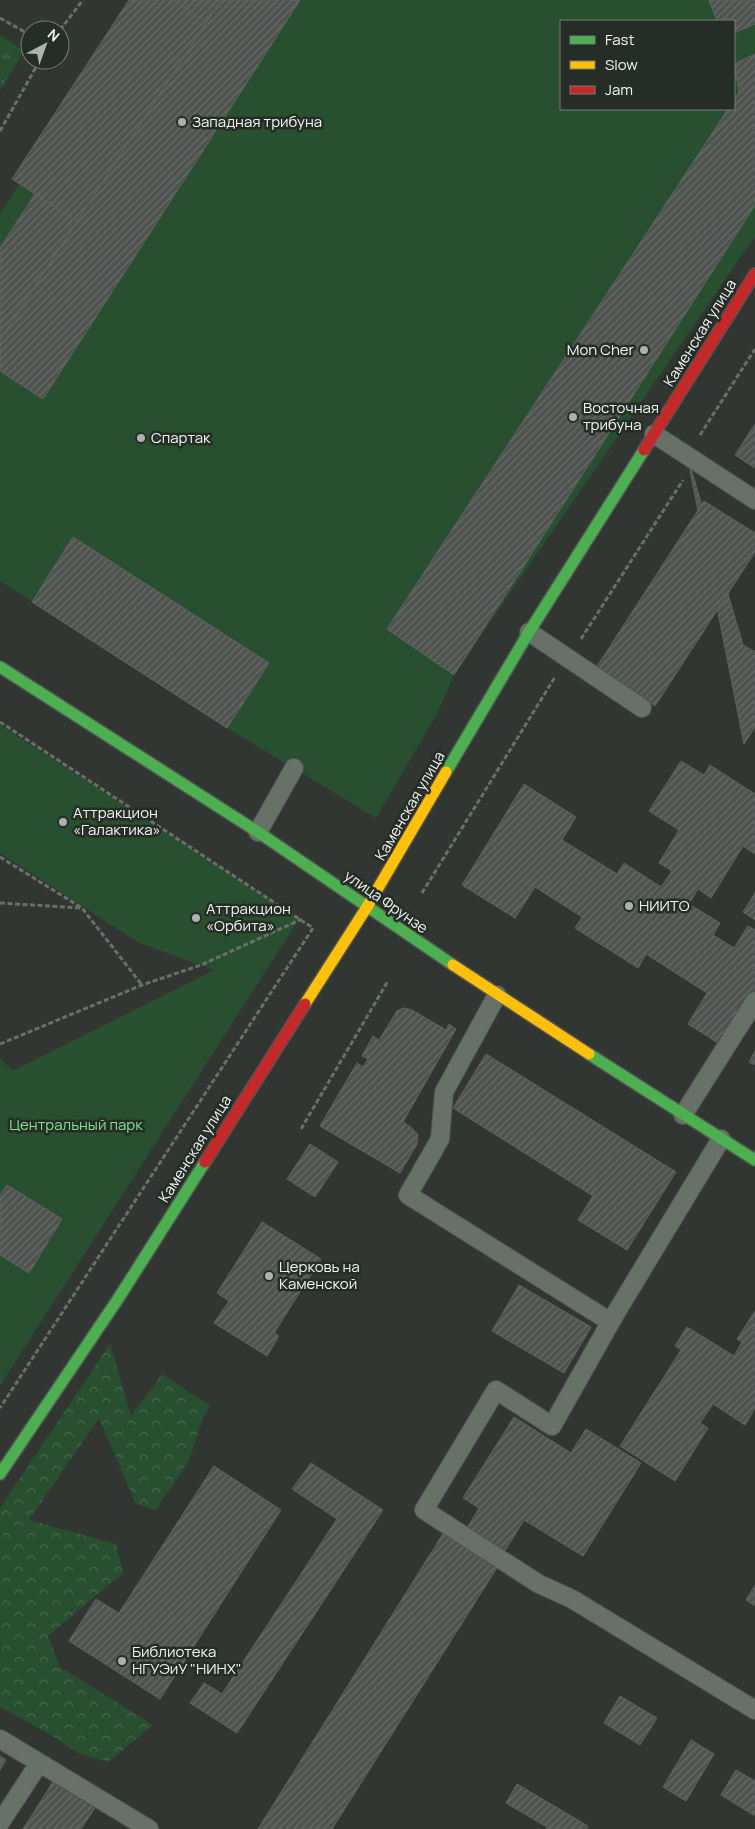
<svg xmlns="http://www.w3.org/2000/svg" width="755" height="1829" viewBox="0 0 755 1829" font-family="Manrope,sans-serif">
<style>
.grass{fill:url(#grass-tufts)}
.forest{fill:url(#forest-crowns)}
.green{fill:#284f2f;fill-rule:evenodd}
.building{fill:url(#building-hatch);stroke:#5f6360}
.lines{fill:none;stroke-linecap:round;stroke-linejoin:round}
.lane-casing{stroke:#505451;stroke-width:20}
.fast-casing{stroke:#505451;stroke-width:14}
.slow-casing{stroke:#505451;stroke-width:14}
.jam-casing{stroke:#505451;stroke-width:14}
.path{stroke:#69706a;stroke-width:3;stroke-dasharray:5 2.5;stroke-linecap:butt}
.lane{stroke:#677168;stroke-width:18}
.fast{stroke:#4caf50;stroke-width:11}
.slow{stroke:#ffc107;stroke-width:11}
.jam{stroke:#c62828;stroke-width:11}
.poi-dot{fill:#adb2ae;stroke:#262d27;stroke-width:2}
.labels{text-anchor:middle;stroke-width:5;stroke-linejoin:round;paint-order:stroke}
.poi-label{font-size:15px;fill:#f0f5f1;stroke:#262d27;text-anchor:start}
.street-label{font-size:15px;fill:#f0f5f1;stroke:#262d27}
.park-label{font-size:15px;fill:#7de38f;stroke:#262d27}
</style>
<defs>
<pattern id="grass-tufts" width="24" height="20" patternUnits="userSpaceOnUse" patternTransform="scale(1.25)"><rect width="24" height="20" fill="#284f2f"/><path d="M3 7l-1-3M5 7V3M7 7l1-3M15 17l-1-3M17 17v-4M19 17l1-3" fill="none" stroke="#48694e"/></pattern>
<pattern id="forest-crowns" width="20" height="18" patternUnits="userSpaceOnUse" patternTransform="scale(1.25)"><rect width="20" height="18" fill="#284f2f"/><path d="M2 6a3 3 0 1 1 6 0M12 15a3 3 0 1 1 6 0" fill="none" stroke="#48694e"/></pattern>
<pattern id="building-hatch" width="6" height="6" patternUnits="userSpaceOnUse" patternTransform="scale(1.25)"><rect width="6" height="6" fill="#4f5350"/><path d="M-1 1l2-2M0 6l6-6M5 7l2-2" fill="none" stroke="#696c6a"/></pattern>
</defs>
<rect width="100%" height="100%" fill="#313632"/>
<polygon class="grass" points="0,35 24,51 0,90"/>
<path class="forest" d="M110,1344l21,72 31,-42 48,32c-11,16 -13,33 -20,51 -6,14 -25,38 -34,53l-20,-6 -37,-86 -70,102 87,24 7,29 -75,63 12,31 93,58 -45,37 -30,-9 -32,-21 -46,-25v-199z"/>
<g class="green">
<path d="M136,0h619v236l-301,439 -16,37 -62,106 -149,-90 -227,-147v-367zM561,21h173v88h-173z"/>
<polygon points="0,725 299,919 0,1386 0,1057 12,1071 214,970 139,943 0,853"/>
</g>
<g class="building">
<polygon points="129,0 173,0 207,22 77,221 12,179"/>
<polygon points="173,0 221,0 207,22"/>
<polygon points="221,0 300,0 43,399 0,371 0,340"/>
<polygon points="709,0 755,0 755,24 734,33 734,21 717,21"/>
<polygon points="755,54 755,205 454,675 387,629 728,109 734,109 734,100 739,92 734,64"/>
<polygon points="35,194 77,221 0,340 0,248"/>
<polygon points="755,424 755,468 735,455"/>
<polygon points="687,455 743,645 755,652 755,727 744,744"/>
<polygon points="704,501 755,533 755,552 655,706 596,668"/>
<polygon points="73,537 269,663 227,728 32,602"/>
<polygon points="681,761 704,775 710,765 755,794 755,854 743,846 711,898 698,889 689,904 720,923 713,935 734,948 748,926 755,930 755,1016 732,1052 688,1024 707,993 646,954 638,968 575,928 582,917 535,887 515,918 462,885 524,784 576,817 562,840 617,874 624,863 661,887 672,871 659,863 679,830 649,811"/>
<polygon points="755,893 755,920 743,912"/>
<polygon points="404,1008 412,1010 446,1030 449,1024 456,1029 403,1122 412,1128 418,1135 417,1144 400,1173 320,1126 357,1063 363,1067 368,1059 362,1056 373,1036 379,1040 397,1011"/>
<polygon points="755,1051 755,1065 749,1062"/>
<polygon points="486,1054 676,1172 627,1250 578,1220 593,1196 453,1108"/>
<polygon points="310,1144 338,1162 315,1197 287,1179"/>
<polygon points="7,1185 62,1219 29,1273 0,1255 0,1196"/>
<polygon points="262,1222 321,1259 274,1333 279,1336 267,1356 214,1323 229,1301 217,1293"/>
<polygon points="519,1285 591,1327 564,1373 492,1331"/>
<polygon points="755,1311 755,1408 745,1425 713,1404 700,1423 708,1428 675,1481 620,1446 681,1350 675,1346 687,1327 734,1356 742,1342 737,1339"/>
<polygon points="514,1417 571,1453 586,1429 641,1463 583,1556 524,1520 501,1557 464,1533 479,1508 463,1498"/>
<polygon points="311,1463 383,1510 237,1733 190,1703 204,1683 222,1694 337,1519 292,1489"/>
<polygon points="214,1466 281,1510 160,1699 69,1641 96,1599 119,1613"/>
<polygon points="446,1529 500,1563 332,1829 258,1829"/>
<polygon points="755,1585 755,1606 746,1600"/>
<polygon points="620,1696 657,1718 640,1745 604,1723"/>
<polygon points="691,1740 714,1754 686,1801 663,1787"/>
<polygon points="0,1756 6,1760 0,1770"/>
<polygon points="736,1770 755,1781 755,1816 721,1795"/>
<polygon points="58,1774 100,1800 81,1829 23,1829"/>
<polygon points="517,1784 588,1826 586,1829 546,1829 547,1827 506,1803"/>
</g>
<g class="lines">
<g class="lane-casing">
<g id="lane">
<polyline points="654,434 755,500"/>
<polyline points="529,632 642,708"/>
<polyline points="258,832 294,768"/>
<polyline points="497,995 444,1092 440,1139 408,1195 609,1321 614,1316 721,1139"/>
<polyline points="683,1115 755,1001"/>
<polyline points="614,1316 552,1426 496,1390 424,1510 539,1584 572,1599 755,1710"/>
<polyline points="0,1739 149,1829"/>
<polyline points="0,1823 34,1771"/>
</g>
</g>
<g class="fast-casing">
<g id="fast">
<polyline points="0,667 258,832 453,965"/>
<polyline points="446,772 529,632 644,450"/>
<polyline points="589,1054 755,1160"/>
<polyline points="0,1474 118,1299 205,1162"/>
</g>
</g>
<g class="slow-casing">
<g id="slow">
<polyline points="453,965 589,1054"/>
<polyline points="305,1004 367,907 446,772"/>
</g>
</g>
<g class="jam-casing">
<g id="jam">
<polyline points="644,450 755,274"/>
<polyline points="205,1162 305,1004"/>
</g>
</g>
<g class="path">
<polyline points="0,18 30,35"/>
<polyline points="60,30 83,0"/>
<polyline points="0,131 40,60"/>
<polyline points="700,435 755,349"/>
<polyline points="581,639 683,480"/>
<polyline points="0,722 313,928 0,1408"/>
<polyline points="0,857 82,908 142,985"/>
<polyline points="422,893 555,677"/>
<polyline points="0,903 81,908"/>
<polyline points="0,1044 142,985 201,965 302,919"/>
<polyline points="301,1129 388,981"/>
</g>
<use href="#lane" class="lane"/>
<use href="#fast" class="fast"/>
<use href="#slow" class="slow"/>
<use href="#jam" class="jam"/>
</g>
<g class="poi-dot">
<circle cx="182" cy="122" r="5"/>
<circle cx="644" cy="350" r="5"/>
<circle cx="573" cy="417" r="5"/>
<circle cx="141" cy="438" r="5"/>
<circle cx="63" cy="822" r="5"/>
<circle cx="629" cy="906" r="5"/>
<circle cx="196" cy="918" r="5"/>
<circle cx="269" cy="1276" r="5"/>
<circle cx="122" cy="1661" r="5"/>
</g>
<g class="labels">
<g class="poi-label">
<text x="192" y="127">Западная трибуна</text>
<text x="634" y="355" text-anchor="end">Mon Cher</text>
<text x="583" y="413">Восточная<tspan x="583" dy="17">трибуна</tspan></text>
<text x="151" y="443">Спартак</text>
<text x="73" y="818">Аттракцион<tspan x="73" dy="17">«Галактика»</tspan></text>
<text x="639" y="911">НИИТО</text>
<text x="206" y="914">Аттракцион<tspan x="206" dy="17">«Орбита»</tspan></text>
<text x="279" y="1272">Церковь на<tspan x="279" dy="17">Каменской</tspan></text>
<text x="132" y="1657">Библиотека<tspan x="132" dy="17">НГУЭиУ "НИНХ"</tspan></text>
</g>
<g class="street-label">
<text transform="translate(700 333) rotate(-58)" y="5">Каменская улица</text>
<text transform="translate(410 806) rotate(-60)" y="5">Каменская улица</text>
<text transform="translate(386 902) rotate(35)" y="5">улица Фрунзе</text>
<text transform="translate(195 1149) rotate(-58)" y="5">Каменская улица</text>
</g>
<g class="park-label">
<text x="76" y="1130">Центральный парк</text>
</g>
</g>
<rect x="560" y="20" width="175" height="90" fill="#262d27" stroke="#777d78"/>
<rect x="570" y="36" width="25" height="8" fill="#4caf50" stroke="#777d78"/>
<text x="605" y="45" font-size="15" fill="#f0f5f1">Fast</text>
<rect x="570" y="61" width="25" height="8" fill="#ffc107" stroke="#777d78"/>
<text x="605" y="70" font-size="15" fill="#f0f5f1">Slow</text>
<rect x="570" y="86" width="25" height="8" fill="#c62828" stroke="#777d78"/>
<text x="605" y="95" font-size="15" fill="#f0f5f1">Jam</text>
<g transform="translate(45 45) rotate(41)"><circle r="24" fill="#262d27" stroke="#777d78"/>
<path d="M0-4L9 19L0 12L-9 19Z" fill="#adb2ae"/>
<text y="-8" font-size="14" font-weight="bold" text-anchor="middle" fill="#f0f5f1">N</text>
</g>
</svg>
